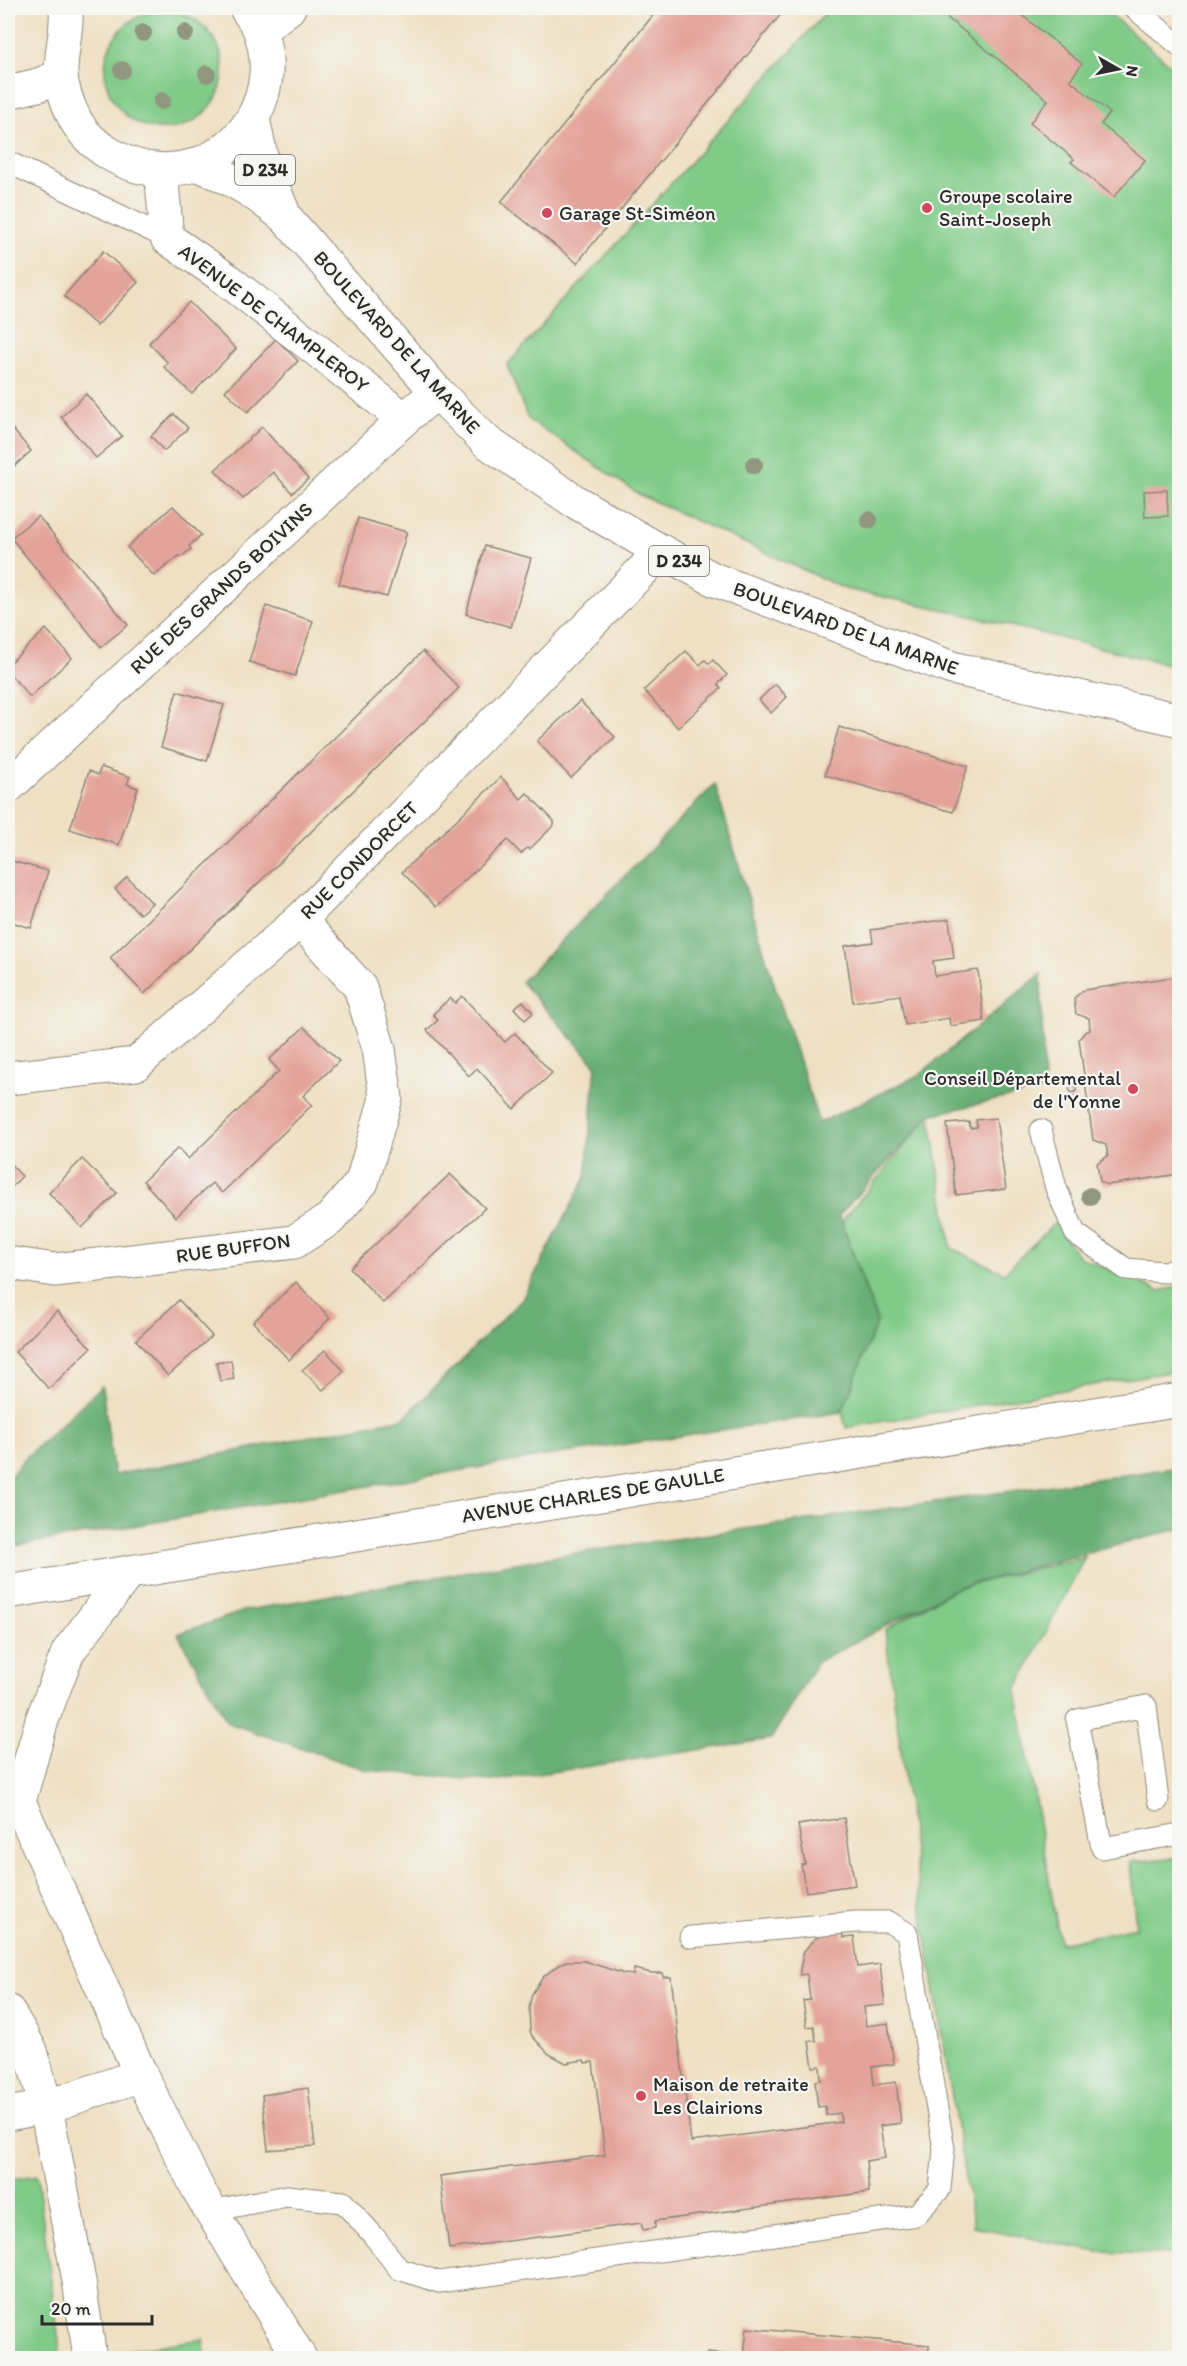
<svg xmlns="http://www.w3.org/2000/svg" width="1187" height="2366" viewBox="0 0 1187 2366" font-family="Itim,sans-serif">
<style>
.green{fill:#80cb88;stroke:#567b5a;stroke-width:1.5}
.forest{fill:#68af74;stroke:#4a6d50;stroke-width:1.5}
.building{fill:#e4a39a}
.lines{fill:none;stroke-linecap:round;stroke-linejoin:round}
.service-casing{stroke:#8d8677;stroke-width:23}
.minor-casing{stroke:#8d8677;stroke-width:35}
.secondary-casing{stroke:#8d8677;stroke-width:35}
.primary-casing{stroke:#8d8677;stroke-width:35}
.service{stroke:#fff;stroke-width:21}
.minor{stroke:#fff;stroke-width:33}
.secondary{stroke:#fff;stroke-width:33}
.primary{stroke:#fff;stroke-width:33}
.tree{fill:#91977f}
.poi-dot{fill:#d1495b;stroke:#f6f6f2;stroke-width:2}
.labels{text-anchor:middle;stroke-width:4.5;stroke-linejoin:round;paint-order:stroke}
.shield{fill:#f6f6f2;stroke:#686867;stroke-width:1.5}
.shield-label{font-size:18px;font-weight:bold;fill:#2b2b2b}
.poi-label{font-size:20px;fill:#2b2b2b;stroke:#f6f6f2;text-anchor:start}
.street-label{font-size:20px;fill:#2b2b2b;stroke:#f6f6f2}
</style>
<rect width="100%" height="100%" fill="#f6f6f2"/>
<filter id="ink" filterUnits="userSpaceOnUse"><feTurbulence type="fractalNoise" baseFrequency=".0167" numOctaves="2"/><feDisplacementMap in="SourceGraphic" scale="12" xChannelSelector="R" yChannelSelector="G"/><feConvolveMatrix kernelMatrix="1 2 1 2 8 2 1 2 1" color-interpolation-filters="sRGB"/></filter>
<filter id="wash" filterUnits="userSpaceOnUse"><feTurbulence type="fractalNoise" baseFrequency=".008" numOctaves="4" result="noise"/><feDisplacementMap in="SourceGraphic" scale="24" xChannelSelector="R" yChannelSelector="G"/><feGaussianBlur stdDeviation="1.35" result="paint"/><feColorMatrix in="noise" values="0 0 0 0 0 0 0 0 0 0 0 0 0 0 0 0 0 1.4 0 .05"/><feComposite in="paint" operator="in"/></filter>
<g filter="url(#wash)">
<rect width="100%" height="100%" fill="#efe0c3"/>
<g class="green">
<polygon points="830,8 1103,8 1179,72 1179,667 951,611 845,589 640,495 528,419 507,365"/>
<circle cx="164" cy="70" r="59"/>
<polygon points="930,1115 951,1248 1004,1273 1055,1223 1079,1257 1159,1291 1179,1287 1179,1370 846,1428 842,1412 877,1322 842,1221"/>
<polygon points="1085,1557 1016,1690 1060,1943 1136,1927 1130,1862 1179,1857 1179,2255 1098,2252 973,2226 922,1914 885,1630 956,1588"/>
<polygon points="37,2175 61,2358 8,2358 8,2180"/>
<polygon points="203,2339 206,2358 117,2358 116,2352"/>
</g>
<g class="forest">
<polygon points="715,784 766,958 819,1123 919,1075 1041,974 1044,1089 930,1115 839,1215 877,1322 842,1412 540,1457 8,1547 8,1480 23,1460 102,1386 114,1475 404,1418 522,1299 586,1177 596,1065 521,982"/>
<polygon points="1179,1467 1179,1529 959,1587 817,1662 771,1739 492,1781 366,1770 228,1723 178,1634 247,1610 562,1555"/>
</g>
<g id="blocks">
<g class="building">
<polygon points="659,8 786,8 577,263 501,202"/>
<polygon points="951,8 1013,8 1082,64 1070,80 1110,113 1101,124 1145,160 1114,197 1071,162 1074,159 1030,123 1048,100 944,15"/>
<polygon points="103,251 138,282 97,326 64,296"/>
<polygon points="189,302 236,349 192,394 164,367 168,363 149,343"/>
<polygon points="276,339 298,361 248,412 225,391"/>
<polygon points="86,394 122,436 96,458 61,417"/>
<polygon points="174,414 188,428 164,451 151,436"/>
<polygon points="10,426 31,451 8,472 8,428"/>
<polygon points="262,427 308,479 292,493 273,472 243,499 215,470"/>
<polygon points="1167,490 1168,516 1145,517 1144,491"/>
<polygon points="173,506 201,535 189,546 191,549 181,557 179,556 154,576 127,547"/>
<polygon points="38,516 128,625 101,647 11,538"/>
<polygon points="358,518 407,532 387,597 339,584"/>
<polygon points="485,546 531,558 511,627 466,614"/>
<polygon points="266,606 313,621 295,676 249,662"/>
<polygon points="46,629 72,658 30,697 8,672 8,665"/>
<polygon points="423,651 459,688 144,994 110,958"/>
<polygon points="686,651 700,665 705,660 709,664 713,660 727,675 718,684 721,688 678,728 644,690"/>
<polygon points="775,684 787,697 771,713 759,700"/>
<polygon points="177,691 224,705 207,761 161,747"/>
<polygon points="580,701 615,737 571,778 537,741"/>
<polygon points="839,727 968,766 953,812 825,775"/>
<polygon points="101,767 130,777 127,784 138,788 119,845 70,829 89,771 98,775"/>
<polygon points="501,777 521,799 527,793 554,821 554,825 530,849 527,848 521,854 508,840 436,907 402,872"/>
<polygon points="8,860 48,871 31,928 8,921"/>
<polygon points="127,877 152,903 140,914 115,889"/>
<polygon points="949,919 954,958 933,961 935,976 978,970 984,1021 950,1026 949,1018 905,1025 900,995 853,1002 845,946 873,942 871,930"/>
<polygon points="1179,976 1179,1174 1107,1185 1100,1181 1097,1163 1108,1156 1106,1145 1093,1140 1079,1039 1085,1032 1090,1030 1089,1018 1076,1014 1074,998 1084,990"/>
<polygon points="462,996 505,1042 515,1033 552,1073 514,1109 477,1068 469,1076 427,1030 438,1020 433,1014 450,998 455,1003"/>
<polygon points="523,1001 533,1013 525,1020 514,1008"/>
<polygon points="304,1027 339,1061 303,1096 312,1105 222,1193 212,1183 176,1217 143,1181 178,1148 188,1159 279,1071 269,1060"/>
<circle cx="1073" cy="1089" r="3.5"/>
<circle cx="1074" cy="1100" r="4"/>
<polygon points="996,1118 1006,1189 956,1195 947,1124 969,1122 970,1128 977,1127 976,1120"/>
<polygon points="82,1159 117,1193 82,1228 49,1193"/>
<polygon points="8,1162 22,1176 8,1191"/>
<polygon points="450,1174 485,1208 383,1303 350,1268"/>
<polygon points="296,1282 330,1318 289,1360 253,1322"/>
<polygon points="179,1300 212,1336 168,1376 136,1340"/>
<polygon points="57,1311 91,1348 49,1389 15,1352"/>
<polygon points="325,1350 344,1371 323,1390 302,1370"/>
<polygon points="231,1360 234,1379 220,1381 216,1362"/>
<polygon points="844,1818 855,1885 806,1892 801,1865 805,1864 798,1825"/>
<polygon points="842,1929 843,1938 854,1937 858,1967 880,1964 885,2005 864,2007 866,2026 888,2023 894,2064 872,2067 874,2085 896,2082 901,2123 880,2126 885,2158 866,2161 869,2192 655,2221 655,2228 643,2230 641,2223 449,2249 440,2176 605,2155 593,2062 585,2063 584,2060 566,2063 549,2054 532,2036 530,2030 529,2008 532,1994 543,1977 553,1969 566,1961 585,1961 624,1974 633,1975 634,1969 651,1973 662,1973 663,1977 671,1977 691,2142 841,2122 840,2113 826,2115 825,2106 818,2107 815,2081 821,2080 820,2066 813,2067 809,2041 816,2041 814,2026 807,2027 803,2001 810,2000 807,1974 800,1975 800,1969 804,1951 813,1940 827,1931"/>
<polygon points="308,2088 315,2146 268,2150 262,2095"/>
<polygon points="747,2328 929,2345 928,2358 706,2358 707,2353 744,2356"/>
</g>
</g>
</g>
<g filter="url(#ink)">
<use href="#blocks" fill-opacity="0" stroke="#8d8677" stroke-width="1.5"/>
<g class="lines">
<g class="service-casing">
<g id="service">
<polyline points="1134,8 1180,46"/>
<polyline points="8,162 167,238"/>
<polyline points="1041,1130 1056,1188 1075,1233 1126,1269 1164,1272 1180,1270"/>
<polyline points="1158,1800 1146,1706 1077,1720 1102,1848 1180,1834"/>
<polyline points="211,2211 287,2196 343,2202 373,2235 399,2269 439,2282 916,2215 940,2189 944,2149 907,1933 889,1922 856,1922 690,1937"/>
</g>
</g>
<g class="minor-casing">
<g id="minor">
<polyline points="260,30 289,8"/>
<polyline points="8,92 38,85 61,76"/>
<polyline points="161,171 167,238 225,278 404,419"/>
<polyline points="8,787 404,419 437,392"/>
<polyline points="8,1078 136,1064 300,920 645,568 659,550"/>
<polyline points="8,1263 55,1270 294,1242 330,1219 362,1182 386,1098 379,1049 360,987 300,920"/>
<polyline points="8,1777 141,2075 199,2191 300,2358"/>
<polyline points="18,1805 42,1720 68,1652 128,1573"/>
<polyline points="8,2011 31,2051 46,2107 79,2281 90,2358"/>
<polyline points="8,2114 46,2107 141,2075"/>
</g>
</g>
<g class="secondary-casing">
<polyline id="secondary" points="8,1592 1180,1400"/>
</g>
<g class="primary-casing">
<g id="primary">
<path d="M66,8c2,22 -6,45 -5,68 1,11 7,29 12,39 7,16 22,30 37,39 84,51 182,-31 150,-123 -3,-8 -10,-16 -14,-23"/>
<polyline points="253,119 262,161 284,214"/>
<path d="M199,165c37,15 56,28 87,53l151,174 50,50 87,59 85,49 56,30 237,88 228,52"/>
</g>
</g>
<use href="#service" class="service"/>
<use href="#minor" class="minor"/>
<use href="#secondary" class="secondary"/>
<use href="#primary" class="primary"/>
</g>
<g class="tree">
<circle cx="143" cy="33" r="9"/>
<circle cx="185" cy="33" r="9"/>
<circle cx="122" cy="70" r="9"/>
<circle cx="207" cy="74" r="9"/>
<circle cx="162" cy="101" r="9"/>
<circle cx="754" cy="465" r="9"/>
<circle cx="869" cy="520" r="9"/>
<circle cx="1090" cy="1196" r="9"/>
</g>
</g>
<g class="poi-dot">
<circle cx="927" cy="208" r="6"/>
<circle cx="547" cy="213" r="6"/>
<circle cx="1133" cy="1089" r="6"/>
<circle cx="641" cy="2096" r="6"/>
</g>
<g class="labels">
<g class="shield">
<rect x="235" y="155" width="60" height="30" rx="4.5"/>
<rect x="649" y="546" width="60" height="30" rx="4.5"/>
</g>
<g class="shield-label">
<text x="265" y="176">D 234</text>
<text x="679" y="567">D 234</text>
</g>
<g class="poi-label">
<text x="939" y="203">Groupe scolaire<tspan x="939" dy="23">Saint-Joseph</tspan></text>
<text x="559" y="220">Garage St-Siméon</text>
<text x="1121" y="1085" text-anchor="end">Conseil Départemental<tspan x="1121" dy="23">de l'Yonne</tspan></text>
<text x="653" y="2091">Maison de retraite<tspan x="653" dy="23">Les Clairions</tspan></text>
</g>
<g class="street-label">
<text transform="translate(274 318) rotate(37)" y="7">AVENUE DE CHAMPLEROY</text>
<text transform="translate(397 342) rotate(48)" y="7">BOULEVARD DE LA MARNE</text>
<text transform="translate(221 588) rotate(-43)" y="7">RUE DES GRANDS BOIVINS</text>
<text transform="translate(846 628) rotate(20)" y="7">BOULEVARD DE LA MARNE</text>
<text transform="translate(359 860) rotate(-45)" y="7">RUE CONDORCET</text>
<text transform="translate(233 1248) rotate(-8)" y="7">RUE BUFFON</text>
<text transform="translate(593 1495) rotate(-9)" y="7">AVENUE CHARLES DE GAULLE</text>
</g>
</g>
<rect width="1187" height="2366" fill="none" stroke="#f6f6f2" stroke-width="30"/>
<g transform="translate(1118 69) rotate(99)" stroke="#f6f6f2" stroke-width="4.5" paint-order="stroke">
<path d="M0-4.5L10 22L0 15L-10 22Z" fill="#2b2b2b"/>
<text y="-9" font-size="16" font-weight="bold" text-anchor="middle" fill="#2b2b2b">N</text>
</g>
<path d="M42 2315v9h110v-9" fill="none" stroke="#2b2b2b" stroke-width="3"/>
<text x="51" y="2315" font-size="18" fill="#2b2b2b" stroke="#f6f6f2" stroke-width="4.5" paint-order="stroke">20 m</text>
</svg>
